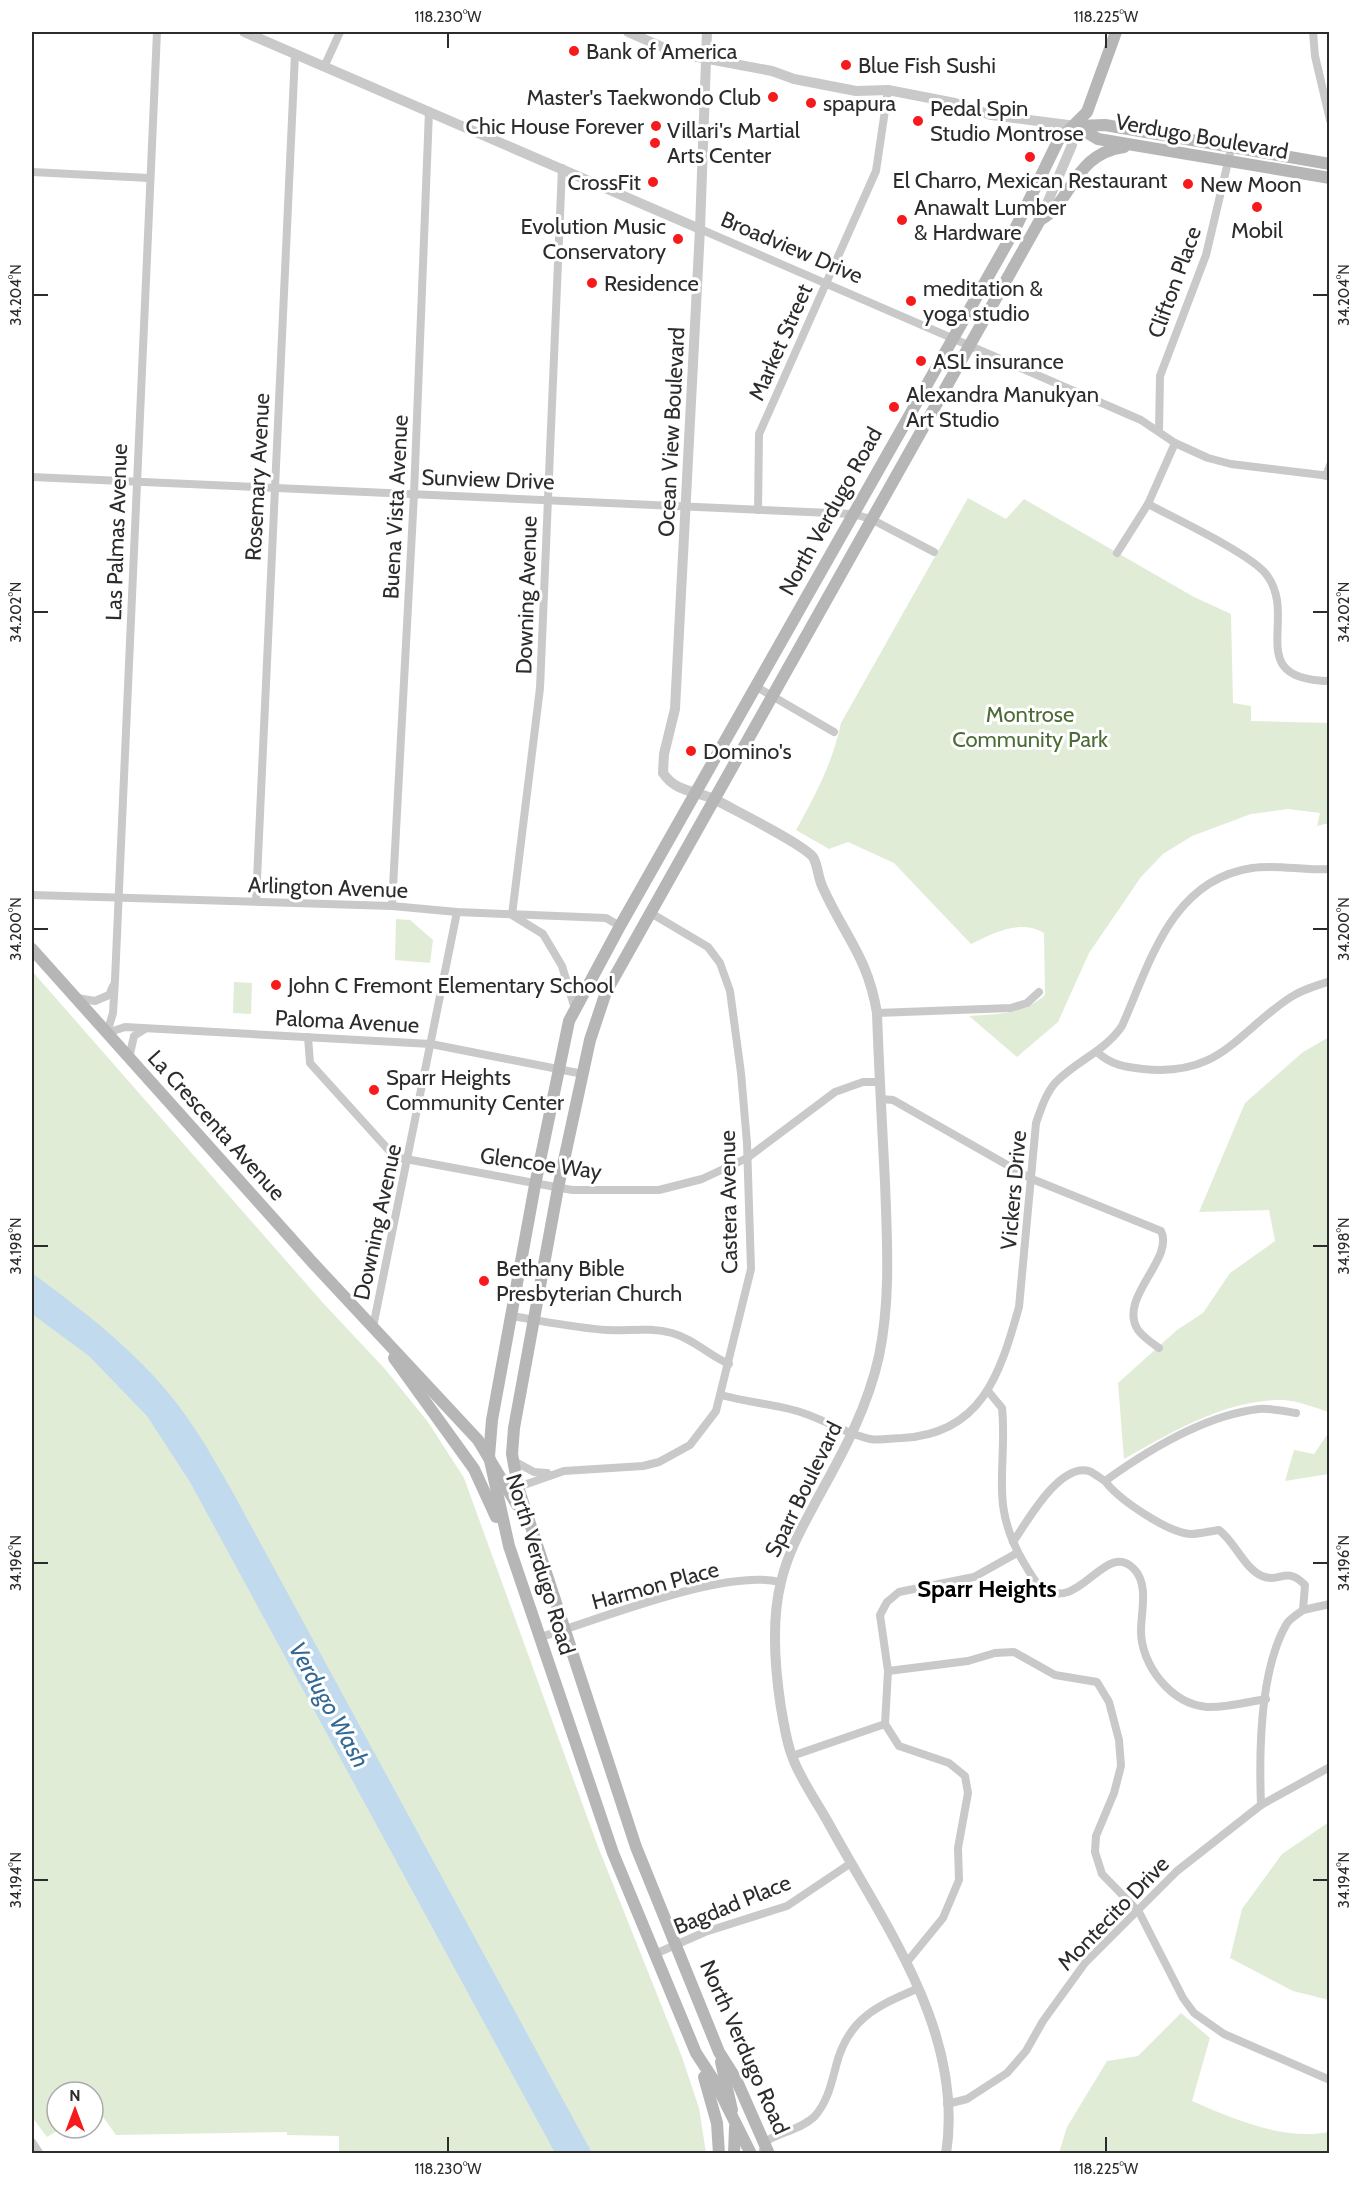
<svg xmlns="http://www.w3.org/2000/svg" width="1361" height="2185" viewBox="0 0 1361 2185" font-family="Cabin,sans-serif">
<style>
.green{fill:#e1ecd7}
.water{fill:#c1daee}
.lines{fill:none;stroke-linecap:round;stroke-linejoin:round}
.minor{stroke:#c9c9c9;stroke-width:8}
.tertiary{stroke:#c9c9c9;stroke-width:10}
.secondary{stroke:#b6b6b6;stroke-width:12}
.ticks{fill:none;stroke:#2c2c2c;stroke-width:2}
.poi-dot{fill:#f71a1c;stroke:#fff;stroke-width:2}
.labels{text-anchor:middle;stroke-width:6;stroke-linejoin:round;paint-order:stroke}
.poi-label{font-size:22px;fill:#2c2c2c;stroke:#fff;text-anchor:start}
.street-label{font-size:22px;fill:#2c2c2c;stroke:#fff}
.park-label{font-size:22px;fill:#4b6c35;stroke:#fff}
.neighbourhood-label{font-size:24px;font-weight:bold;fill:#000;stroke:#fff}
.water-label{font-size:24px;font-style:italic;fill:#336995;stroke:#fff}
.neatline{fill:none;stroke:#2c2c2c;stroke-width:2}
.ticks-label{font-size:15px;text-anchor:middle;fill:#2c2c2c}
</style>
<rect width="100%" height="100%" fill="#fff"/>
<g class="green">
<path d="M968,498l38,21 18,-20 170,98 37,17 2,89 18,3v15l78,2v100l-12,3 3,-13 -32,-4 -37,5 -59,22 -29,18 -22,23 -52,76 -31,69 -41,35 -48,-41c29,-2 53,-1 76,-21l-1,-62c-25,-14 -50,0 -73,11l-77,-81 -46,-21 -19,7 -33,-19c19,-34 37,-68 45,-107z"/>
<polygon points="396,919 410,920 433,940 430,963 395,960"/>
<polygon points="32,971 324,1304 385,1369 428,1422 464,1478 597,1844 682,2057 699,2108 706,2153 339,2154 339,2136 287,2135 287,2132 116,2135 96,2107 93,2109 93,2092 57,2092 57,2128 62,2128 47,2137 32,2117"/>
<polygon points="234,982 252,983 251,1014 233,1013"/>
<path d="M1329,1037v375c-13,-4 -30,-11 -45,-12 -58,-1 -112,32 -160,59l-6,-76 59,-53 26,-17 27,-40 45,-32 -6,-31 -70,2 46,-109 58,-51z"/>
<polygon points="1329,1432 1329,1474 1285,1481 1294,1450 1314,1454"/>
<polygon points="1329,1822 1329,2000 1293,1991 1230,1958 1242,1909 1282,1854"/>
<path d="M1181,2013l29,25 -18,63c42,18 91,40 137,31v21h-270l8,-26 40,-66 31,-5z"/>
</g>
<path class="water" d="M32,1273c60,44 122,92 163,156 13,19 24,40 36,60l361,664h-37l-365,-671 -43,-66 -58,-60 -57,-42z"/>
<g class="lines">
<g class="minor">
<polyline points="1313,32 1315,56 1330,120"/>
<polyline points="325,65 340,32"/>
<polyline points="562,168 540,688 512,915 543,934 562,966 575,1009"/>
<polyline points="32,172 149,178"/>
<polyline points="700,229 1141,420 1175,443 1208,458 1231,464 1330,476"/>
<polyline points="1159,431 1160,376 1206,255 1232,145"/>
<polyline points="1326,476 1330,465"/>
<polyline points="32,477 853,514 871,519 934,552"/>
<path d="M1148,504c28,15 101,49 118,70 34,43 -25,106 64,107"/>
<polyline points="758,510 759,434 876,171 888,90"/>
<polyline points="1117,553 1148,504 1175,443"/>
<polyline points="755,686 834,732"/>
<polyline points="32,895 392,906 457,912 606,918 620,926"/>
<polyline points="256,901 295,54"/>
<polyline points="392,906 414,494 429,111"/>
<polyline points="77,998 95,1001 109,995 113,986"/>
<polyline points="877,1013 1011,1008 1027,1003 1039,992"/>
<polyline points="107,1033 113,1013 115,980 157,32"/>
<polyline points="107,1033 125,1027 431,1044 583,1074"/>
<polyline points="308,1037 310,1063 395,1157 572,1190 659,1190 702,1179 747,1158 835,1092 863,1082 880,1082"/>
<path d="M1097,1052c14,13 28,15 46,17 78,8 93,-36 148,-72 12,-8 25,-11 39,-16"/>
<polyline points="129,1058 134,1036 145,1029"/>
<path d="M881,1099l12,1 139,79 129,52c14,28 -44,67 -23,99 5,7 14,13 21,18"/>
<path d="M511,1316c32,5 64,12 96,14 22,1 44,-3 65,3 22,6 36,22 57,31"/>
<polyline points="373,1327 457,912"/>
<path d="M988,1391l14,17c6,60 -14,95 22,155 5,8 10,19 18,25 38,26 63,-49 92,-19 15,15 7,43 7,62 0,34 30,73 66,76 19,1 40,-5 59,-8"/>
<path d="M721,1395c25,7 51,9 76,16 25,7 48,23 73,28 10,2 22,-1 32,-1 80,-4 98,-64 117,-131l17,-184c5,-14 10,-31 21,-42 21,-21 48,-30 65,-55 28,-63 49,-146 130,-158 25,-4 52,3 78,1"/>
<polyline points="512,1460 534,1472 547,1473"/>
<path d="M1105,1481c13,18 63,52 86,53 9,0 19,-3 28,-4 16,12 25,38 43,46 18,8 24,-11 43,9l-2,25c-6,5 -14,9 -17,15 -26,46 -27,128 -25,180"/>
<polyline points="518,1487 564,1471 643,1466 659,1462 690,1445 716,1411 751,1269 747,1143 741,1073 730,991 720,963 708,947 649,912"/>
<path d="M1013,1542c14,-20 46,-79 76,-71 5,2 11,7 16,10 43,-31 100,-66 154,-72 12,-1 25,2 37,4"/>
<polyline points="1303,1610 1330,1604"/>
<path d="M541,1637c57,-17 184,-69 239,-55"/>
<polyline points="888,1671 968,1661 995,1653 1014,1652 1055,1675 1097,1682 1109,1702 1119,1740 1121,1766 1114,1793 1096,1836 1095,1852 1102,1874 1139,1912 1183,1998 1194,2013 1224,2034 1330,2080"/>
<polyline points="792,1756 885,1724"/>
<polyline points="655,1954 705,1932 787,1906 851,1863"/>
<polyline points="907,1962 943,1918 959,1880 958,1848 968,1793 965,1776 949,1763 899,1746 885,1724 888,1671 880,1615 887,1602 899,1592 974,1577 1017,1553"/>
<polyline points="947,2104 967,2099 1007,2073 1026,2051 1043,2021 1085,1963 1177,1871 1261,1805 1330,1767"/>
<polyline points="32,2142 40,2154"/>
<path d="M762,2154l3,-12c15,-10 35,-12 49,-25 13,-14 17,-32 22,-51 12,-48 41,-60 83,-78"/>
</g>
<g class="tertiary">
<polyline points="244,32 700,229"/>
<polyline points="628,32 676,53 772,71 794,79 856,91 888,90 955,103 991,115 1076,126 1072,145 1040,220"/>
<path d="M707,32l-7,197 -25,480 -11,45 -1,19c14,21 35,17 55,28 18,10 85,43 95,56 5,8 5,22 10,31 21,47 45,69 54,125 2,56 5,112 8,169 2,59 6,116 -6,174 -11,50 -34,93 -59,138 -15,28 -32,57 -39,88 -10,39 -6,87 0,126 3,15 5,33 11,48 8,23 25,46 37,68 55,101 136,208 117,330"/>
</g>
<g class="secondary">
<polyline points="1076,126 1098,139 1330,178"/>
<polyline points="1077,126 1105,125 1330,164"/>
<path d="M1040,220c33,-18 33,-66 84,-73"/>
<polyline points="32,949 313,1263 478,1440 517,1505"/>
<polyline points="394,1358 474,1469 496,1517"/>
<polyline points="721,2062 732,2110"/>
<polyline points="704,2077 717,2123 719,2154"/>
<polyline points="734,2154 735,2127"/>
<polyline points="751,2154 715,2082 696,2053 613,1853 509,1546 489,1456 492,1420 535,1185 569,1021 620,926 1014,231 1058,141 1087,112 1116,32"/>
<polyline points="769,2154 736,2079 719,2052 636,1847 518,1487 512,1454 514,1428 558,1188 590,1040 606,992 1040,220"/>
</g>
</g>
<path class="ticks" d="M448,33v15M1106,33v15M33,295h15M1313,295h15M33,612h15M1313,612h15M33,929h15M1313,929h15M33,1246h15M1313,1246h15M33,1563h15M1313,1563h15M33,1880h15M1313,1880h15M448,2137v15M1106,2137v15"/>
<g class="poi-dot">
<circle cx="574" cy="51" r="6"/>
<circle cx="846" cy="65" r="6"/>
<circle cx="773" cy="97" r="6"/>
<circle cx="811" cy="103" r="6"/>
<circle cx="918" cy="121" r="6"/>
<circle cx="656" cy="126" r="6"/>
<circle cx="655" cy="143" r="6"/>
<circle cx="1030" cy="157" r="6"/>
<circle cx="653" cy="182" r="6"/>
<circle cx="1188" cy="184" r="6"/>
<circle cx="1257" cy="207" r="6"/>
<circle cx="902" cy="220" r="6"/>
<circle cx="678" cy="239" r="6"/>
<circle cx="592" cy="283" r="6"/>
<circle cx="911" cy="301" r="6"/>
<circle cx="921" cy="361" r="6"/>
<circle cx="894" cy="407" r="6"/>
<circle cx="691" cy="751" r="6"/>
<circle cx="276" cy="985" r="6"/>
<circle cx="374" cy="1090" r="6"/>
<circle cx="484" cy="1281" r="6"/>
</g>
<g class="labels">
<g class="poi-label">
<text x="586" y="59">Bank of America</text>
<text x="858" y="73">Blue Fish Sushi</text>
<text x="761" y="105" text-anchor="end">Master's Taekwondo Club</text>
<text x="823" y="111">spapura</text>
<text x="930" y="116">Pedal Spin<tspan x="930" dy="25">Studio Montrose</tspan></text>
<text x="644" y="134" text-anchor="end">Chic House Forever</text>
<text x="667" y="138">Villari's Martial<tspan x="667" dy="25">Arts Center</tspan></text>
<text x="1030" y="188" text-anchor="middle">El Charro, Mexican Restaurant</text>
<text x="641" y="190" text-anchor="end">CrossFit</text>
<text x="1200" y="192">New Moon</text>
<text x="914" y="215">Anawalt Lumber<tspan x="914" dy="25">&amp; Hardware</tspan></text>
<text x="666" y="234" text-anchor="end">Evolution Music<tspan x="666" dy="25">Conservatory</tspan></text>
<text x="1257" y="238" text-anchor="middle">Mobil</text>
<text x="604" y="291">Residence</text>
<text x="923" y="296">meditation &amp;<tspan x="923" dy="25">yoga studio</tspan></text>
<text x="933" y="369">ASL insurance</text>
<text x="906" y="402">Alexandra Manukyan<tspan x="906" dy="25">Art Studio</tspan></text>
<text x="703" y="759">Domino's</text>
<text x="288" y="993">John C Fremont Elementary School</text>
<text x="386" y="1085">Sparr Heights<tspan x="386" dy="25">Community Center</tspan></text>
<text x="496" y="1276">Bethany Bible<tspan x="496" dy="25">Presbyterian Church</tspan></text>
</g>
<g class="street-label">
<text transform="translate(1202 136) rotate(10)" y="8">Verdugo Boulevard</text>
<text transform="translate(792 247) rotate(23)" y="8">Broadview Drive</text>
<text transform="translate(1174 282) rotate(-70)" y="8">Clifton Place</text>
<text transform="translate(780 342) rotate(-66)" y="8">Market Street</text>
<text transform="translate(671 432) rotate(-87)" y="8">Ocean View Boulevard</text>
<text transform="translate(257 477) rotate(-87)" y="8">Rosemary Avenue</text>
<text transform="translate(488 479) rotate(2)" y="8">Sunview Drive</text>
<text transform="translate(395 507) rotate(-87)" y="8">Buena Vista Avenue</text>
<text transform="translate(830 511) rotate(-61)" y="8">North Verdugo Road</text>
<text transform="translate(116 532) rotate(-88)" y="8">Las Palmas Avenue</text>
<text transform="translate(526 595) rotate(-88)" y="8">Downing Avenue</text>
<text transform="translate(328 887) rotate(2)" y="8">Arlington Avenue</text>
<text transform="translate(347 1021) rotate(3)" y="8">Paloma Avenue</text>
<text transform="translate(217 1125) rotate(48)" y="8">La Crescenta Avenue</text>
<text transform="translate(541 1163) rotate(8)" y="8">Glencoe Way</text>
<text transform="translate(1013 1190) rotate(-85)" y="8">Vickers Drive</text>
<text transform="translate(728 1202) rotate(-91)" y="8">Castera Avenue</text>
<text transform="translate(377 1222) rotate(-78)" y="8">Downing Avenue</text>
<text transform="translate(803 1489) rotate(-64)" y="8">Sparr Boulevard</text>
<text transform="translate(541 1564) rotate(73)" y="8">North Verdugo Road</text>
<text transform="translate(655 1585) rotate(-15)" y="8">Harmon Place</text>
<text transform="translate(732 1904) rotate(-22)" y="8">Bagdad Place</text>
<text transform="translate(1113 1913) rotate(-46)" y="8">Montecito Drive</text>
<text transform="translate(745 2047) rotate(66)" y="8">North Verdugo Road</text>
</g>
<g class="park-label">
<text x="1030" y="722">Montrose<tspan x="1030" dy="25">Community Park</tspan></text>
</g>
<g class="neighbourhood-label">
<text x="987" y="1597">Sparr Heights</text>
</g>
<g class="water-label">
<text transform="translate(329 1705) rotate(61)" y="8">Verdugo Wash</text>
</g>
</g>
<rect width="1361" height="2185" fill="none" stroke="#ffffff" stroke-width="66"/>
<g transform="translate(75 2110)"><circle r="28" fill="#ffffff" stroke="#ababab" stroke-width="1.5"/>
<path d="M0-4.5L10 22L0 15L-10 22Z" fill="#f71a1c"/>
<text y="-9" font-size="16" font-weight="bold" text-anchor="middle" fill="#2c2c2c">N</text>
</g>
<rect x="33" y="33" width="1295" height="2119" class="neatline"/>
<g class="ticks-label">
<text x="448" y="22">118.230°W</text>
<text x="1106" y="22">118.225°W</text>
<text transform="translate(16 295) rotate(-90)" y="5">34.204°N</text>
<text transform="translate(1344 295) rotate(-90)" y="5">34.204°N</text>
<text transform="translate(16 612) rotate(-90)" y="5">34.202°N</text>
<text transform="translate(1344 612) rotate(-90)" y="5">34.202°N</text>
<text transform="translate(16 929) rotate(-90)" y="5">34.200°N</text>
<text transform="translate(1344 929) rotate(-90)" y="5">34.200°N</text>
<text transform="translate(16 1246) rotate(-90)" y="5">34.198°N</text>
<text transform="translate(1344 1246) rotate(-90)" y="5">34.198°N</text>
<text transform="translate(16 1563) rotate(-90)" y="5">34.196°N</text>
<text transform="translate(1344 1563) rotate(-90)" y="5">34.196°N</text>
<text transform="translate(16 1880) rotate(-90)" y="5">34.194°N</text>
<text transform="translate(1344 1880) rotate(-90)" y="5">34.194°N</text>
<text x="448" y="2174">118.230°W</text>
<text x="1106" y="2174">118.225°W</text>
</g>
</svg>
